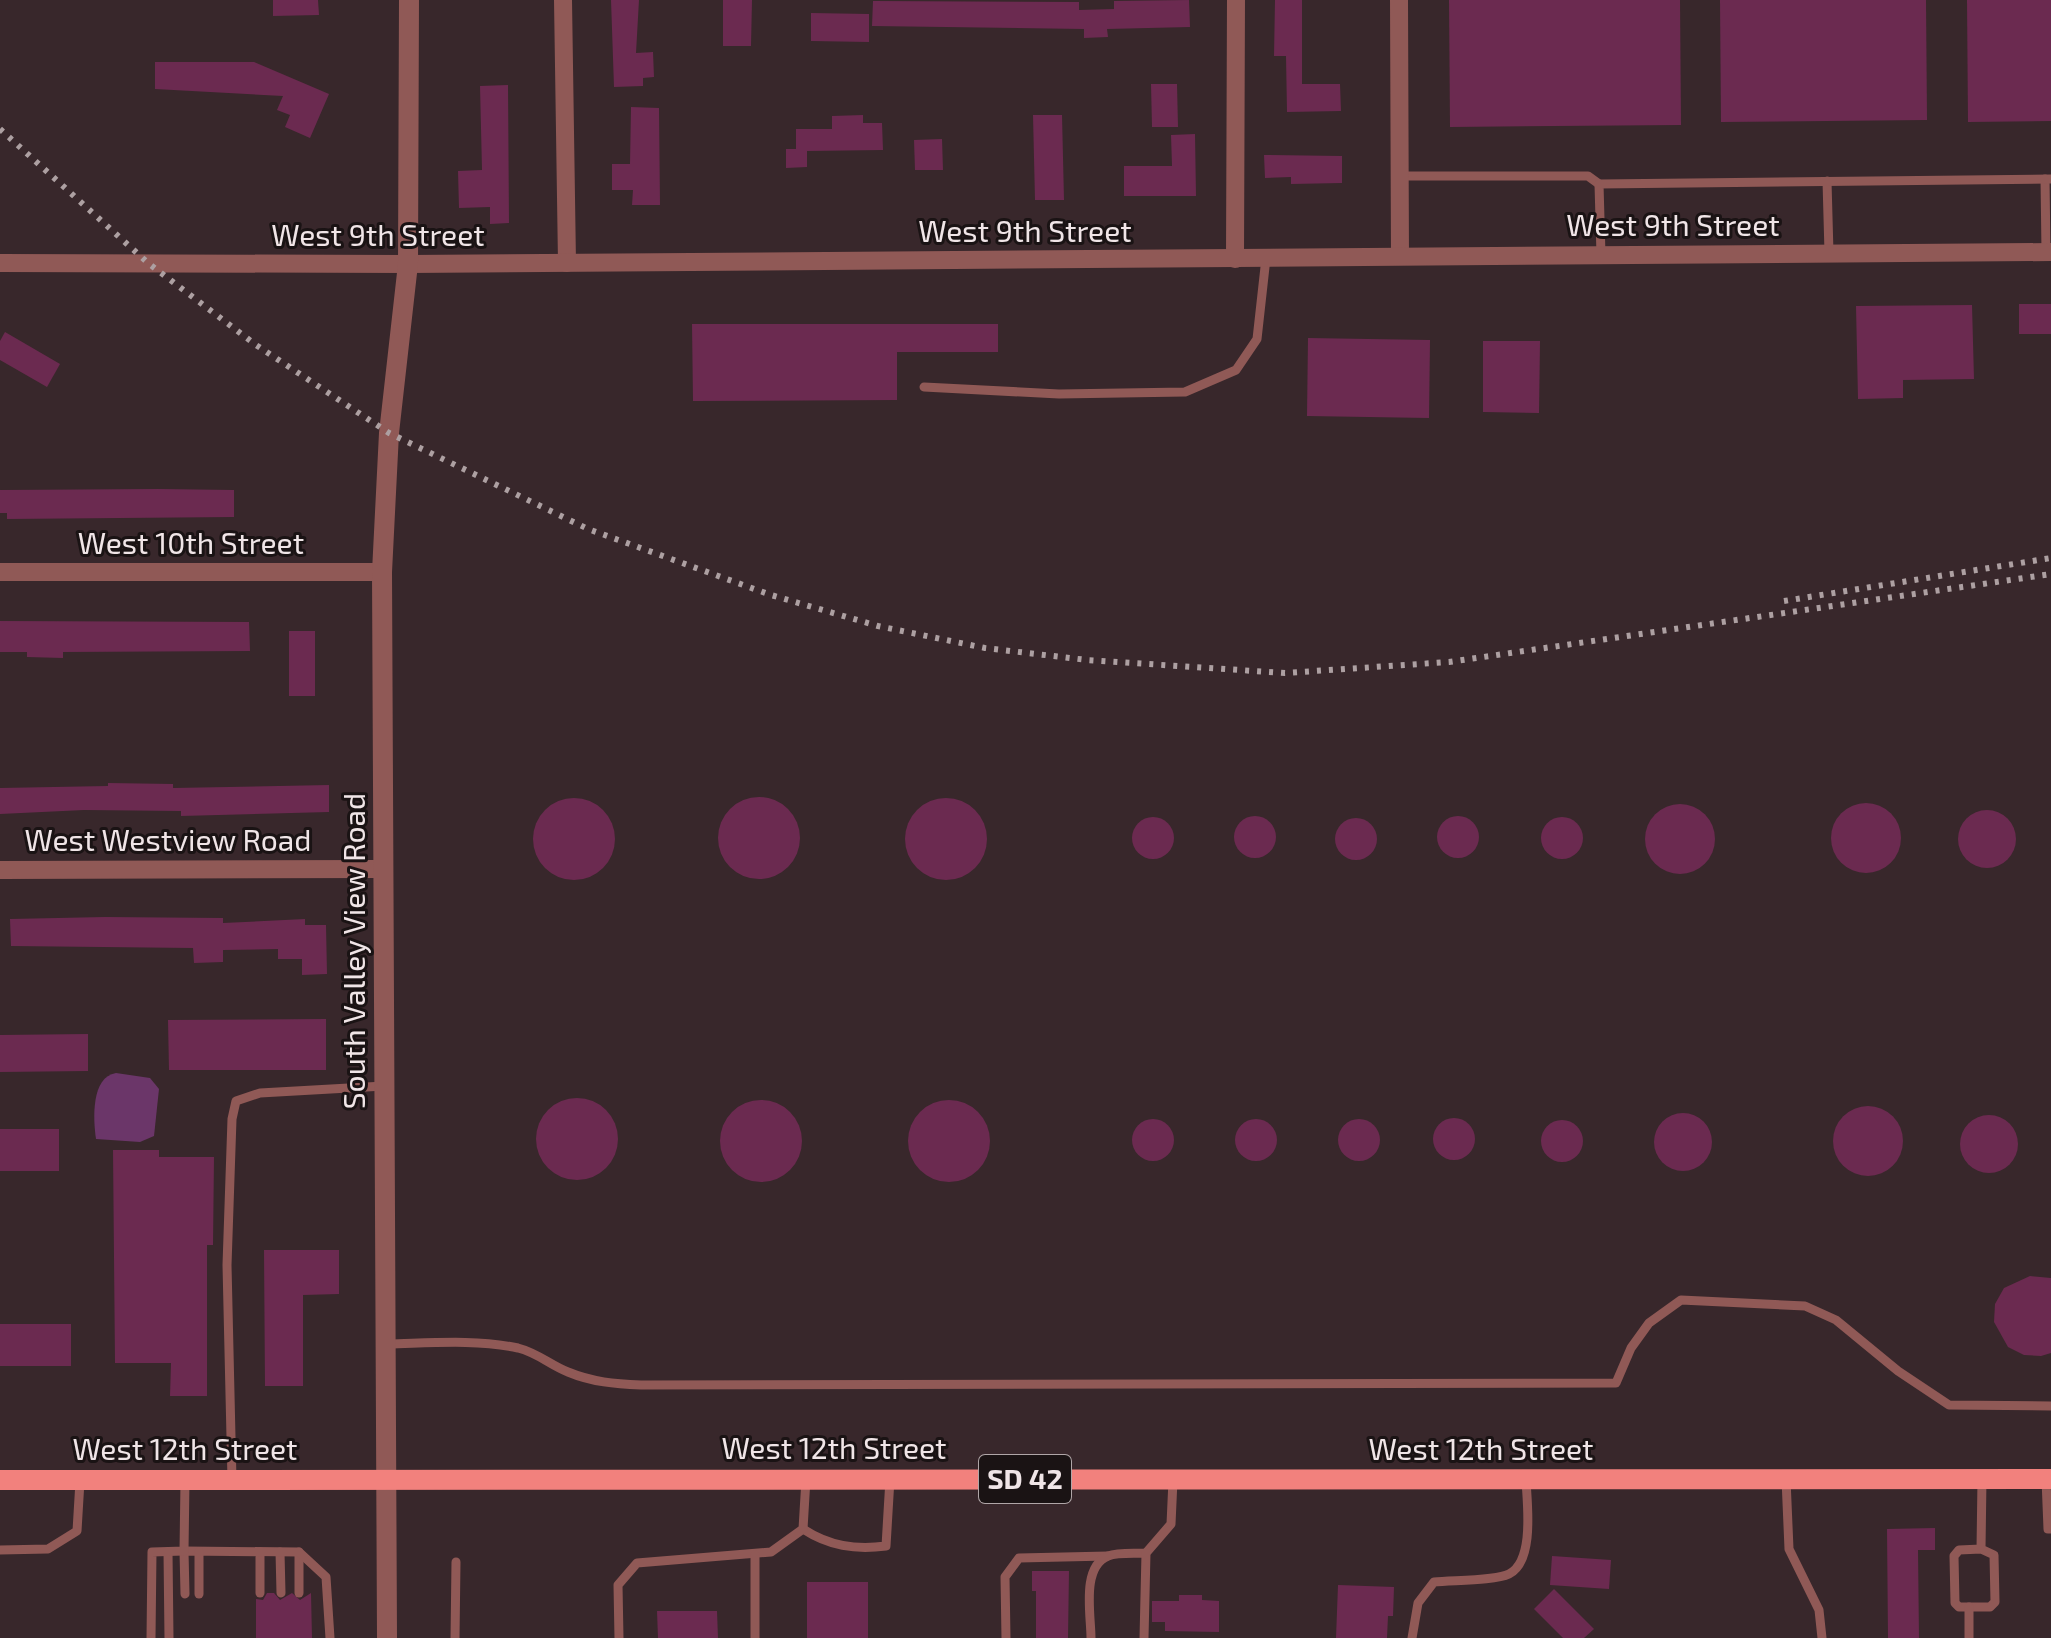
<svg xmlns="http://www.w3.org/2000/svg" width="2051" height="1638" viewBox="0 0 2051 1638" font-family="'Exo 2',sans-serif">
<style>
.water{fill:#6b3669}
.building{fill:#6b2a50}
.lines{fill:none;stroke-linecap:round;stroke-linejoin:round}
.service{stroke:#905956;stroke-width:9}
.minor{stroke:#905956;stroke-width:18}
.tertiary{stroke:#905956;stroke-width:20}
.primary{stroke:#f2817d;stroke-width:20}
.rail{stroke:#ada0a2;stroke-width:6;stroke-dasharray:4 8;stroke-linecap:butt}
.labels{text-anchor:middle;stroke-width:6;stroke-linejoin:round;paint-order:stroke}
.shield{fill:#1a1314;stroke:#b0a6a8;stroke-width:2}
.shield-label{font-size:28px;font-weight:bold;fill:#f0e5e7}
.street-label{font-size:30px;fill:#f0e5e7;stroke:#1a1314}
</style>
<rect width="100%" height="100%" fill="#38272b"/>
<path class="water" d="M116,1073l34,5 9,11 -5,47 -14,6 -44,-3c-3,-20 -5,-62 20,-66z"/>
<g class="building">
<polygon points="273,0 318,0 319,15 273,16"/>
<polygon points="611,0 639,0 636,53 653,52 654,77 643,78 643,86 614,87"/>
<polygon points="723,0 752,0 751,46 723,46"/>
<polygon points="1189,0 1190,27 1107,29 1108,37 1084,38 1084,29 872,26 873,1 1079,2 1079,10 1114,9 1114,1"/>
<polygon points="1275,0 1302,0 1302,84 1340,84 1341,111 1287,112 1286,56 1274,56"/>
<polygon points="1449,0 1680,0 1681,125 1450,127"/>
<polygon points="1720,0 1926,0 1927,120 1721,122"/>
<polygon points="1967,0 2051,0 2051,121 1968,122"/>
<polygon points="811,13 869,14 869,42 811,41"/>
<polygon points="155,62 254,62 329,94 310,138 285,127 290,115 277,110 283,96 155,89"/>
<polygon points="1151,84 1177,84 1178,127 1152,127"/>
<polygon points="508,85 509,223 490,224 490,207 459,208 458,171 482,170 480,86"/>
<polygon points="631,107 659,108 660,205 632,205 633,190 612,190 612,164 630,164"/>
<polygon points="863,115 863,123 882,123 883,150 807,151 807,167 786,168 786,149 796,149 796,129 832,129 832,116"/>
<polygon points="1033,115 1062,115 1064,200 1035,200"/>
<polygon points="1195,134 1196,196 1124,196 1124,166 1172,166 1171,135"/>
<polygon points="942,139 943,170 915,170 914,140"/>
<polygon points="1264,155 1342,156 1342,183 1291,184 1291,177 1265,178"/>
<rect x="2019" y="304" width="32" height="30"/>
<polygon points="1972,305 1974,379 1903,380 1903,398 1858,399 1856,306"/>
<polygon points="692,324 998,324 998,352 897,352 897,400 693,401"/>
<polygon points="5,332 60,364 47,387 0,360 0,341"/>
<polygon points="1308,338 1430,340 1429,418 1307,416"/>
<polygon points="1483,341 1540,341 1539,413 1483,412"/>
<polygon points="158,489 234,490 234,517 7,519 7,513 0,513 0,490"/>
<polygon points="0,621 249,622 250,651 63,652 63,658 27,657 27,652 0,652"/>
<rect x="289" y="631" width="26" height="65"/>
<polygon points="108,783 173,784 173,788 329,785 329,812 181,816 181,811 84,810 0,814 0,788 108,786"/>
<circle cx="759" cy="838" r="41"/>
<circle cx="574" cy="839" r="41"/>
<circle cx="946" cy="839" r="41"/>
<circle cx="1866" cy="838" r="35"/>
<circle cx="1680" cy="839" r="35"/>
<circle cx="1987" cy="839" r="29"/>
<circle cx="1458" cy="837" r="21"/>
<circle cx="1255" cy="837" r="21"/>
<circle cx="1153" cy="838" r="21"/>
<circle cx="1562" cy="838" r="21"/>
<circle cx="1356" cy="839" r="21"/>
<polygon points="105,917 223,918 223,923 305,919 305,925 326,925 327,974 302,975 302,959 278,959 278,949 223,950 223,962 194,963 193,948 11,946 10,919"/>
<polygon points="326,1019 326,1070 169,1070 168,1020"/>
<polygon points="88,1034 88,1071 0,1072 0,1035"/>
<circle cx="577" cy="1139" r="41"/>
<circle cx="761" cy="1141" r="41"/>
<circle cx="949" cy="1141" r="41"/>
<circle cx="1868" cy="1141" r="35"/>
<circle cx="1683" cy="1142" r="29"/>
<circle cx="1989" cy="1144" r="29"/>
<circle cx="1454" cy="1139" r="21"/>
<circle cx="1359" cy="1140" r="21"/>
<circle cx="1256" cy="1140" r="21"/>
<circle cx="1153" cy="1140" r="21"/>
<circle cx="1562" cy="1141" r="21"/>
<rect x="0" y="1129" width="59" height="42"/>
<polygon points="113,1150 159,1150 159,1157 214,1157 213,1245 207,1245 207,1396 170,1396 171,1363 115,1363"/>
<polygon points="264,1250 339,1250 339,1294 303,1295 303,1386 265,1386"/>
<polygon points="2030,1276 2051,1278 2051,1353 2041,1356 2024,1355 2008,1347 1994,1322 1995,1304 2004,1288"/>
<rect x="0" y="1324" width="71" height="42"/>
<polygon points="1935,1528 1935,1550 1918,1550 1919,1638 1888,1638 1887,1529"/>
<polygon points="1552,1556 1611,1560 1609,1589 1550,1585"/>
<polygon points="1032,1571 1069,1571 1068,1638 1036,1638 1036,1591 1032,1591"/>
<rect x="807" y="1582" width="61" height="56"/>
<polygon points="1338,1585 1394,1587 1393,1616 1388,1616 1387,1638 1336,1638"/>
<polygon points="1554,1589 1594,1629 1584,1638 1563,1638 1534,1609"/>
<polygon points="267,1593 274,1593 280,1600 292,1593 300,1600 311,1593 312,1638 256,1638 256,1599 263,1600"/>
<polygon points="1179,1595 1202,1595 1202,1600 1219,1601 1219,1632 1165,1631 1165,1622 1152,1622 1152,1601 1179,1601"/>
<polygon points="657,1611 717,1611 718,1638 658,1638"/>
</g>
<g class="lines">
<g class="service">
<polyline points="1400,176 1588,176 1599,184"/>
<polyline points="2045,179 2046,252"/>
<polyline points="1827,181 1829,253"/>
<polyline points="1601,255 1599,184 2051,179"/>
<polyline points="924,387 1059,394 1185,392 1236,370 1257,339 1266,258"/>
<path d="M388,1344c43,-1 88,-5 130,4 20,5 32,17 50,24 24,10 47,12 73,13l975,-2 15,-35 18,-25 32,-23 124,6 31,14 62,51 51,34 102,1"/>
<polyline points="1786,1479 1789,1549 1819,1610 1822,1638"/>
<polyline points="2046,1479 2048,1529 2051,1529"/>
<polyline points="232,1480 227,1265 232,1119 236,1101 260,1093 384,1086"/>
<path d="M803,1529c26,17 52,21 83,17l4,-67"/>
<polyline points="1981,1549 1959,1550 1954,1556 1955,1603 1959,1607 1990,1607 1995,1602 1994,1555 1981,1549 1982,1479"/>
<polyline points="0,1550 48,1549 77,1531 80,1481"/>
<polyline points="168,1552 169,1638"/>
<polyline points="260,1552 260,1593"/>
<polyline points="280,1552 281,1593"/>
<polyline points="299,1552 299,1593"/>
<polyline points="185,1594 184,1551 299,1552 326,1577 330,1638"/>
<polyline points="199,1594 199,1552"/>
<polyline points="1969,1607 1969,1638"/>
<polyline points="151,1638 152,1552 184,1551 185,1481"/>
<polyline points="455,1638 456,1562"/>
<polyline points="619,1638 618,1585 637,1563 771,1552 803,1529 806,1479"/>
<polyline points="755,1638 755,1555"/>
<polyline points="1006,1638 1005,1577 1019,1558 1108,1556"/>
<path d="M1091,1638c0,-23 -10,-71 17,-82 11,-4 27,-2 38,-3"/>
<polyline points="1144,1638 1146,1553 1171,1524 1173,1480"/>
<path d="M1412,1638l6,-35 16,-21c18,-2 61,-1 75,-8 26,-13 18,-71 17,-94"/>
</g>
<g class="minor">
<polyline points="563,0 567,263"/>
<polyline points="1399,0 1400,256"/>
<polyline points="1235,259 1236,0"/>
<polyline points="0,263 408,264 2051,252"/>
<polyline points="0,572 382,572"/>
<polyline points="0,870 384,869"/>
</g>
<polyline class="tertiary" points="387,1638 382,572 389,433 408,264 409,0"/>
<polyline class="primary" points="0,1480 2051,1479"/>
<g class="rail">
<polyline points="0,129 148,263 256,345 389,433 588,529 771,595 878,626 985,648 1087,660 1285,673 1449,662 2051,574"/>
<polyline points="1784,601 2051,558"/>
</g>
</g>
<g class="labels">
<rect class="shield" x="979" y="1455" width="92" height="48" rx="6"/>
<g class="shield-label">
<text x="1025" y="1489">SD 42</text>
</g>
<g class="street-label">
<text x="1673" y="236">West 9th Street</text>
<text x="1025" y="242">West 9th Street</text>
<text x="378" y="246">West 9th Street</text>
<text x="191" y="554">West 10th Street</text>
<text x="168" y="851">West Westview Road</text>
<text transform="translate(355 951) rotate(-90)" y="10">South Valley View Road</text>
<text x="834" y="1459">West 12th Street</text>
<text x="185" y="1460">West 12th Street</text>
<text x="1481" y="1460">West 12th Street</text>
</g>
</g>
</svg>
